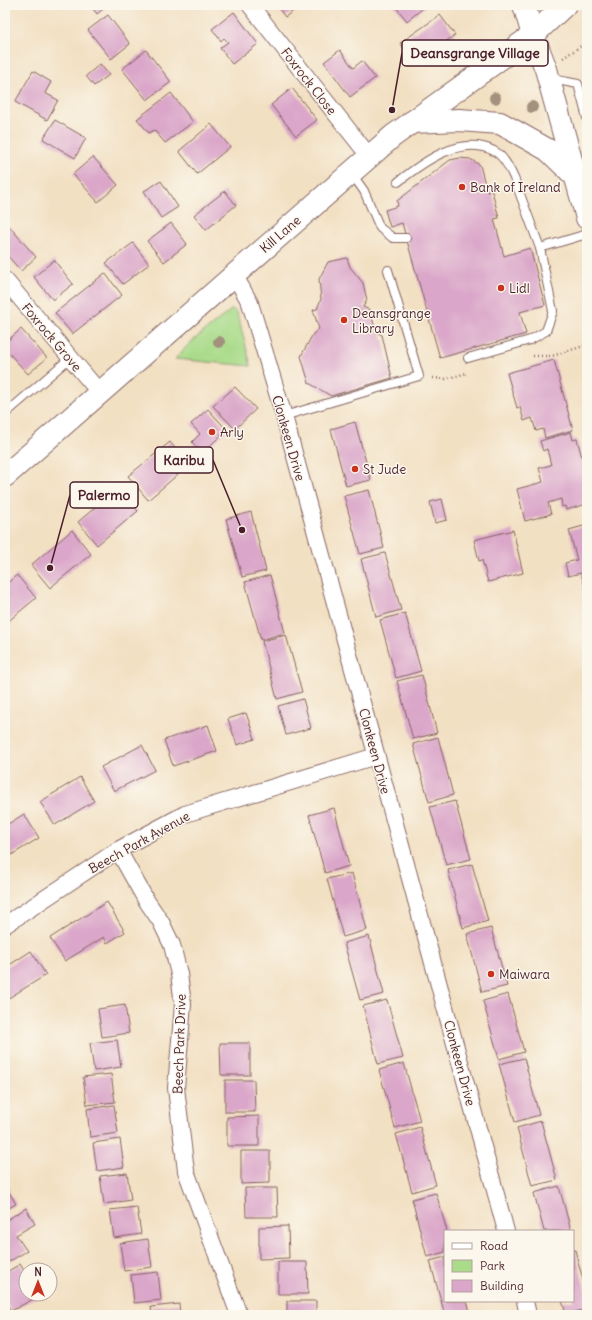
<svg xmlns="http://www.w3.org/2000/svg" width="592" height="1320" viewBox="0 0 592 1320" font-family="Delius,sans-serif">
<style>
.green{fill:#a9db8a;stroke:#7a7d5a}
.building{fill:#daa6c9}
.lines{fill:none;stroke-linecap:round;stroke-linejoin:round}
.service-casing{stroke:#856360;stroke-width:10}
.minor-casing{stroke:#856360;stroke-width:18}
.secondary-casing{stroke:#856360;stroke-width:24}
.path{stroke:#856360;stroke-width:2.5;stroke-dasharray:1 3;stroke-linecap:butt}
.service{stroke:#fff;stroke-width:8}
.minor{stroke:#fff;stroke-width:16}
.secondary{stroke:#fff;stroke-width:22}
.tree{fill:#a3907d}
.poi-dot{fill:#c8321e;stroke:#fbf7ec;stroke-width:1.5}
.labels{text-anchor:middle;stroke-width:3;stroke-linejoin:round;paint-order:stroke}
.street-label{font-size:13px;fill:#4a1f2b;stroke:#fbf7ec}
.poi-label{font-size:13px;fill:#4a1f2b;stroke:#fbf7ec;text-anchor:start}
.leader{fill:none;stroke:#4a1f2b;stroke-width:1.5}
.callout-dot{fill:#4a1f2b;stroke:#fbf7ec;stroke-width:1.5}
.callout{fill:#fbf7ec;stroke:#4a1f2b;stroke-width:1.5}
.callout-label{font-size:14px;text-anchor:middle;font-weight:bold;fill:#4a1f2b}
</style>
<rect width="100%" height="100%" fill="#fbf7ec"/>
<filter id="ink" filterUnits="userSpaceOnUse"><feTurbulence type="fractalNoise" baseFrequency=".025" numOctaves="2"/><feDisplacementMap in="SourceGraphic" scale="8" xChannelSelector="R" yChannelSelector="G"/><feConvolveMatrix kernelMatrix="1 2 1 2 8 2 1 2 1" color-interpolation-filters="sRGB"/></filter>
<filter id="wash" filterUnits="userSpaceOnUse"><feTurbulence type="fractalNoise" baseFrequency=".012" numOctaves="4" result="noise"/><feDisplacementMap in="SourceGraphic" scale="16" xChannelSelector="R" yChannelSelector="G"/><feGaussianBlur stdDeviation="0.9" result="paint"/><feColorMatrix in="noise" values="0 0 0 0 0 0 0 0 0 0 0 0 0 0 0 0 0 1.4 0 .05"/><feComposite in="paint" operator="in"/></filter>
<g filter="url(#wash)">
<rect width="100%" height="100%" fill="#f2e0c3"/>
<polygon class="green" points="232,309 237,313 251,366 175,359 190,343"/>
<g id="blocks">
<g class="building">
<polygon points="90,5 108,5 97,14"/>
<polygon points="276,5 302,5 285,17"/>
<polygon points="394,5 427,5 407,21"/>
<polygon points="234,12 258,44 232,64 220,48 228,42 224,38 221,41 212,29"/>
<polygon points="108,15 130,44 111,59 88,30"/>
<polygon points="440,15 455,35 415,63 400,43"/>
<polygon points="146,50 171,82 147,100 122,69"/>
<polygon points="340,50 353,68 362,61 375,78 350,97 324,62"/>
<polygon points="100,64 109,75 94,86 86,76"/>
<polygon points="33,71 51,82 45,93 58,100 47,120 15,102"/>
<polygon points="292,88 317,120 296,136 271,105"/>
<polygon points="171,93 193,122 165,143 154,130 149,133 137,119"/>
<polygon points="55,120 86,138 75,158 43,139"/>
<polygon points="211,124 230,147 197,174 179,151"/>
<polygon points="93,157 118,185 98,202 73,174"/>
<polygon points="460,158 470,159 480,165 487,192 492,191 499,218 494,219 504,256 530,248 545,305 520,312 526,334 440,358 402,223 390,227 385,210 398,206 397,201 450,160"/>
<polygon points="161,181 178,207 161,218 144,191"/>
<polygon points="225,191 236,205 206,230 194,215"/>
<polygon points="171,223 187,244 164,262 147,241"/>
<polygon points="8,225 36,257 21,271 5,253 5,228"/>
<polygon points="133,243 149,264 123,284 106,263"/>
<polygon points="347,258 350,267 363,283 367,300 363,307 370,310 376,332 382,335 392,378 331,396 309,383 301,356 313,334 319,329 313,310 317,309 321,299 319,279 328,262"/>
<polygon points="54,260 73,284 53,300 34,277"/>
<polygon points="105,273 122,295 72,334 55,313"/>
<polygon points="21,329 47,358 28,374 5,349 5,343"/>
<polygon points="554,360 573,430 545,438 543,429 536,431 532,418 524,421 520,407 517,408 507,373"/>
<polygon points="235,387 256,409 235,429 213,406"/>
<polygon points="208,409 227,430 202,453 192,442 200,434 191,424"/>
<polygon points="355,422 371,480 346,486 331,429"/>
<polygon points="571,432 573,440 577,439 587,476 587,504 566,510 565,506 562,507 561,499 548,503 551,514 525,521 517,489 543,482 539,468 551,465 547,449 543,451 540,441"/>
<polygon points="170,442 189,465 148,500 128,476"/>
<polygon points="119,487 138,511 97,545 78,522"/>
<polygon points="369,490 384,548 360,554 344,496"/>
<polygon points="442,499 447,520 435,523 430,502"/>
<polygon points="251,512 266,571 242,577 226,519"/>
<polygon points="587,525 587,595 581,573 568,576 565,563 577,560 569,530"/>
<polygon points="72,530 91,554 50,588 31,565"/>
<polygon points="513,530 523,573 488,582 482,560 479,561 474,540"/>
<polygon points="385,553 401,610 376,617 361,559"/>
<polygon points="17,575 36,598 5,624 5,585"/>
<polygon points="270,575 285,633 261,640 245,582"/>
<polygon points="405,613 421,671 396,678 380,620"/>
<polygon points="286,635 302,692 277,699 262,641"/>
<polygon points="422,675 437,733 413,739 397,681"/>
<polygon points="303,699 311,728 286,735 278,706"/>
<polygon points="246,713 255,739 237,745 228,719"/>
<polygon points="208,725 217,751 173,766 164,740"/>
<polygon points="438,737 453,795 429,802 413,744"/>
<polygon points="142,745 155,770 114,791 101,767"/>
<polygon points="80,777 94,801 55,825 40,802"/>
<polygon points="455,801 471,859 446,865 430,807"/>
<polygon points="334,808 349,866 325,873 309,815"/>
<polygon points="24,814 39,838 5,859 5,826"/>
<polygon points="472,864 488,921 463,928 448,870"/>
<polygon points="352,873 367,930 343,937 327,879"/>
<polygon points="107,902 125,932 107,943 104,937 65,961 50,938"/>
<polygon points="491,928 507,986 482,992 467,934"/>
<polygon points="369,936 384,994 360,1000 344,943"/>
<polygon points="31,951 46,975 7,999 5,996 5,968"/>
<polygon points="508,994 524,1052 499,1059 483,1001"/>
<polygon points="387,1000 403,1058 378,1064 363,1006"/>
<polygon points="125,1005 129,1033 102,1037 98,1009"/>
<polygon points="117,1040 121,1067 94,1071 90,1043"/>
<polygon points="220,1043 250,1043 250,1075 221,1075"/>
<polygon points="524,1058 539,1115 515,1122 499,1064"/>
<polygon points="404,1063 420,1121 395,1128 379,1070"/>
<polygon points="111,1074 115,1102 87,1105 83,1077"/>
<polygon points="225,1080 254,1080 255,1112 225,1112"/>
<polygon points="114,1105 118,1133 90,1137 87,1109"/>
<polygon points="259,1116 259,1146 227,1146 227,1117"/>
<polygon points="541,1121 557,1180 532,1186 517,1128"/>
<polygon points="420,1127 436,1185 412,1192 396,1134"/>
<polygon points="120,1139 124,1167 97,1171 93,1143"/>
<polygon points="241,1151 270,1151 270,1183 241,1184"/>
<polygon points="127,1173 131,1200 104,1204 100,1176"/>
<polygon points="5,1185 16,1204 5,1210"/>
<polygon points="559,1186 571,1231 544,1231 534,1193"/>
<polygon points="245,1188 277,1188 278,1217 246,1217"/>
<polygon points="436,1193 447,1231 445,1231 445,1252 427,1257 412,1199"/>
<polygon points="137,1207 141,1234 114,1238 110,1210"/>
<polygon points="26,1208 35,1224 16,1235 27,1251 5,1264 5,1221"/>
<polygon points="288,1226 289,1258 259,1259 259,1227"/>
<polygon points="148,1239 152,1267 124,1271 120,1243"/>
<polygon points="573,1250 575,1250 587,1295 587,1309 566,1314 562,1301 573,1301"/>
<polygon points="445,1257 445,1301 467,1301 470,1312 460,1315 445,1315 430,1261"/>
<polygon points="278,1262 307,1262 308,1294 278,1294"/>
<polygon points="20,1264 26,1274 26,1294 38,1294 39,1296 11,1311 5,1301 5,1273"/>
<polygon points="158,1272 161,1300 134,1303 131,1275"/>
<rect x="287" y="1301" width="29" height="14"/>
<polygon points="179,1304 180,1315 152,1315 151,1307"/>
</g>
</g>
</g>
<g filter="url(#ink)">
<use href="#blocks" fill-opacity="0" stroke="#856360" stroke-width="1"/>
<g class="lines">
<g class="service-casing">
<g id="service">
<polyline points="552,79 578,84 587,118"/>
<polyline points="352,174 364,191 380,228 393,238 406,238"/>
<path d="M398,182c25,-20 63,-48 96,-31 9,4 16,18 20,27l26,70 47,-14"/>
<polyline points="468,358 530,340 546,331 553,311 540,248"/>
<polyline points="5,414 70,358"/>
<polyline points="284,416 419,376 388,270"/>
</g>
</g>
<g class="minor-casing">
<g id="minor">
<polyline points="250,5 369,156"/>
<polyline points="234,274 250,303 284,416 506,1231"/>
<polyline points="5,280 100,393"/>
<polyline points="118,850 146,900 161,922 172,945 179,974 183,1004 176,1088 186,1171 239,1315"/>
<polyline points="5,925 118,850 185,814 376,756"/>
<polyline points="525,1301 528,1315"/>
</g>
</g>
<g class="secondary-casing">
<g id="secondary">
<polyline points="524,5 533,35 546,69 587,218"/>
<polyline points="412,122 459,120 500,123 548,150 575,176"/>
<polyline points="5,476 393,136 533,35 565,5"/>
</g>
</g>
<g class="path">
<polyline points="563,58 581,46"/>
<polyline points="533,356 552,356 587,345"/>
<polyline points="433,378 445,379 467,373"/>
</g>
<use href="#service" class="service"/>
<use href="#minor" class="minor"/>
<use href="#secondary" class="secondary"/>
</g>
<g class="tree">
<circle cx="495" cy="98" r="6"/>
<circle cx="532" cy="107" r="6"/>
<circle cx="219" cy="342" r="6"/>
</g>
</g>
<g class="poi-dot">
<circle cx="462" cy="187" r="4"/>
<circle cx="501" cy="288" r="4"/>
<circle cx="344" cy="320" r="4"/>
<circle cx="212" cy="432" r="4"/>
<circle cx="355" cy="469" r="4"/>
<circle cx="491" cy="974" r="4"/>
</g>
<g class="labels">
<g class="street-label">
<text transform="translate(309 81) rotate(52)" y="5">Foxrock Close</text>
<text transform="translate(280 234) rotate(-41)" y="5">Kill Lane</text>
<text transform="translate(52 337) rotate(50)" y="5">Foxrock Grove</text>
<text transform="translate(289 438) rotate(74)" y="5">Clonkeen Drive</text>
<text transform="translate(375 751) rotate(75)" y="5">Clonkeen Drive</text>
<text transform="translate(139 842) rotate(-29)" y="5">Beech Park Avenue</text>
<text transform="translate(179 1044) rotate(-88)" y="5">Beech Park Drive</text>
<text transform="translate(460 1063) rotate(75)" y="5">Clonkeen Drive</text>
</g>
<g class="poi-label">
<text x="470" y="192">Bank of Ireland</text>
<text x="509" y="293">Lidl</text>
<text x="352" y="318">Deansgrange<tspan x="352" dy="15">Library</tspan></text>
<text x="220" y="437">Arly</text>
<text x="363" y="474">St Jude</text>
<text x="499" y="979">Maiwara</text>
</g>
</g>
<path class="leader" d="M392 110L402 53M242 530L213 460M50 568L70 495"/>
<g class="callout-dot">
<circle cx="392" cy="110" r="4"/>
<circle cx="242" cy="530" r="4"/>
<circle cx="50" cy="568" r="4"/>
</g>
<g class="callout">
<rect x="402" y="40" width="146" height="26" rx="4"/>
<rect x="155" y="447" width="58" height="26" rx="4"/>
<rect x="70" y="482" width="68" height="26" rx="4"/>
</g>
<g class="callout-label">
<text x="475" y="58">Deansgrange Village</text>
<text x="184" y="465">Karibu</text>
<text x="104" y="500">Palermo</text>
</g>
<rect width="592" height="1320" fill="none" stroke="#fbf7ec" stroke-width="20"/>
<rect x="444" y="1230" width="130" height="72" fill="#fbf7ec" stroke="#b4a19f"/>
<rect x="452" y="1243" width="20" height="6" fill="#ffffff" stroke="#b4a19f"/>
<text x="480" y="1250" font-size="12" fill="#4a1f2b">Road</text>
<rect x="452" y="1260" width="20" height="12" fill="#a9db8a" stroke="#b4a19f"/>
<text x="480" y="1270" font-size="12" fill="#4a1f2b">Park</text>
<rect x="452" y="1280" width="20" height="12" fill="#daa6c9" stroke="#b4a19f"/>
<text x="480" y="1290" font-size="12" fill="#4a1f2b">Building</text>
<g transform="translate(38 1282)"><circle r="19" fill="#fbf7ec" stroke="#b4a19f"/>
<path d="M0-3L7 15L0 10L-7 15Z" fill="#c8321e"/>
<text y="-6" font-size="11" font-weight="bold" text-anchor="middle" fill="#4a1f2b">N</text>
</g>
</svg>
